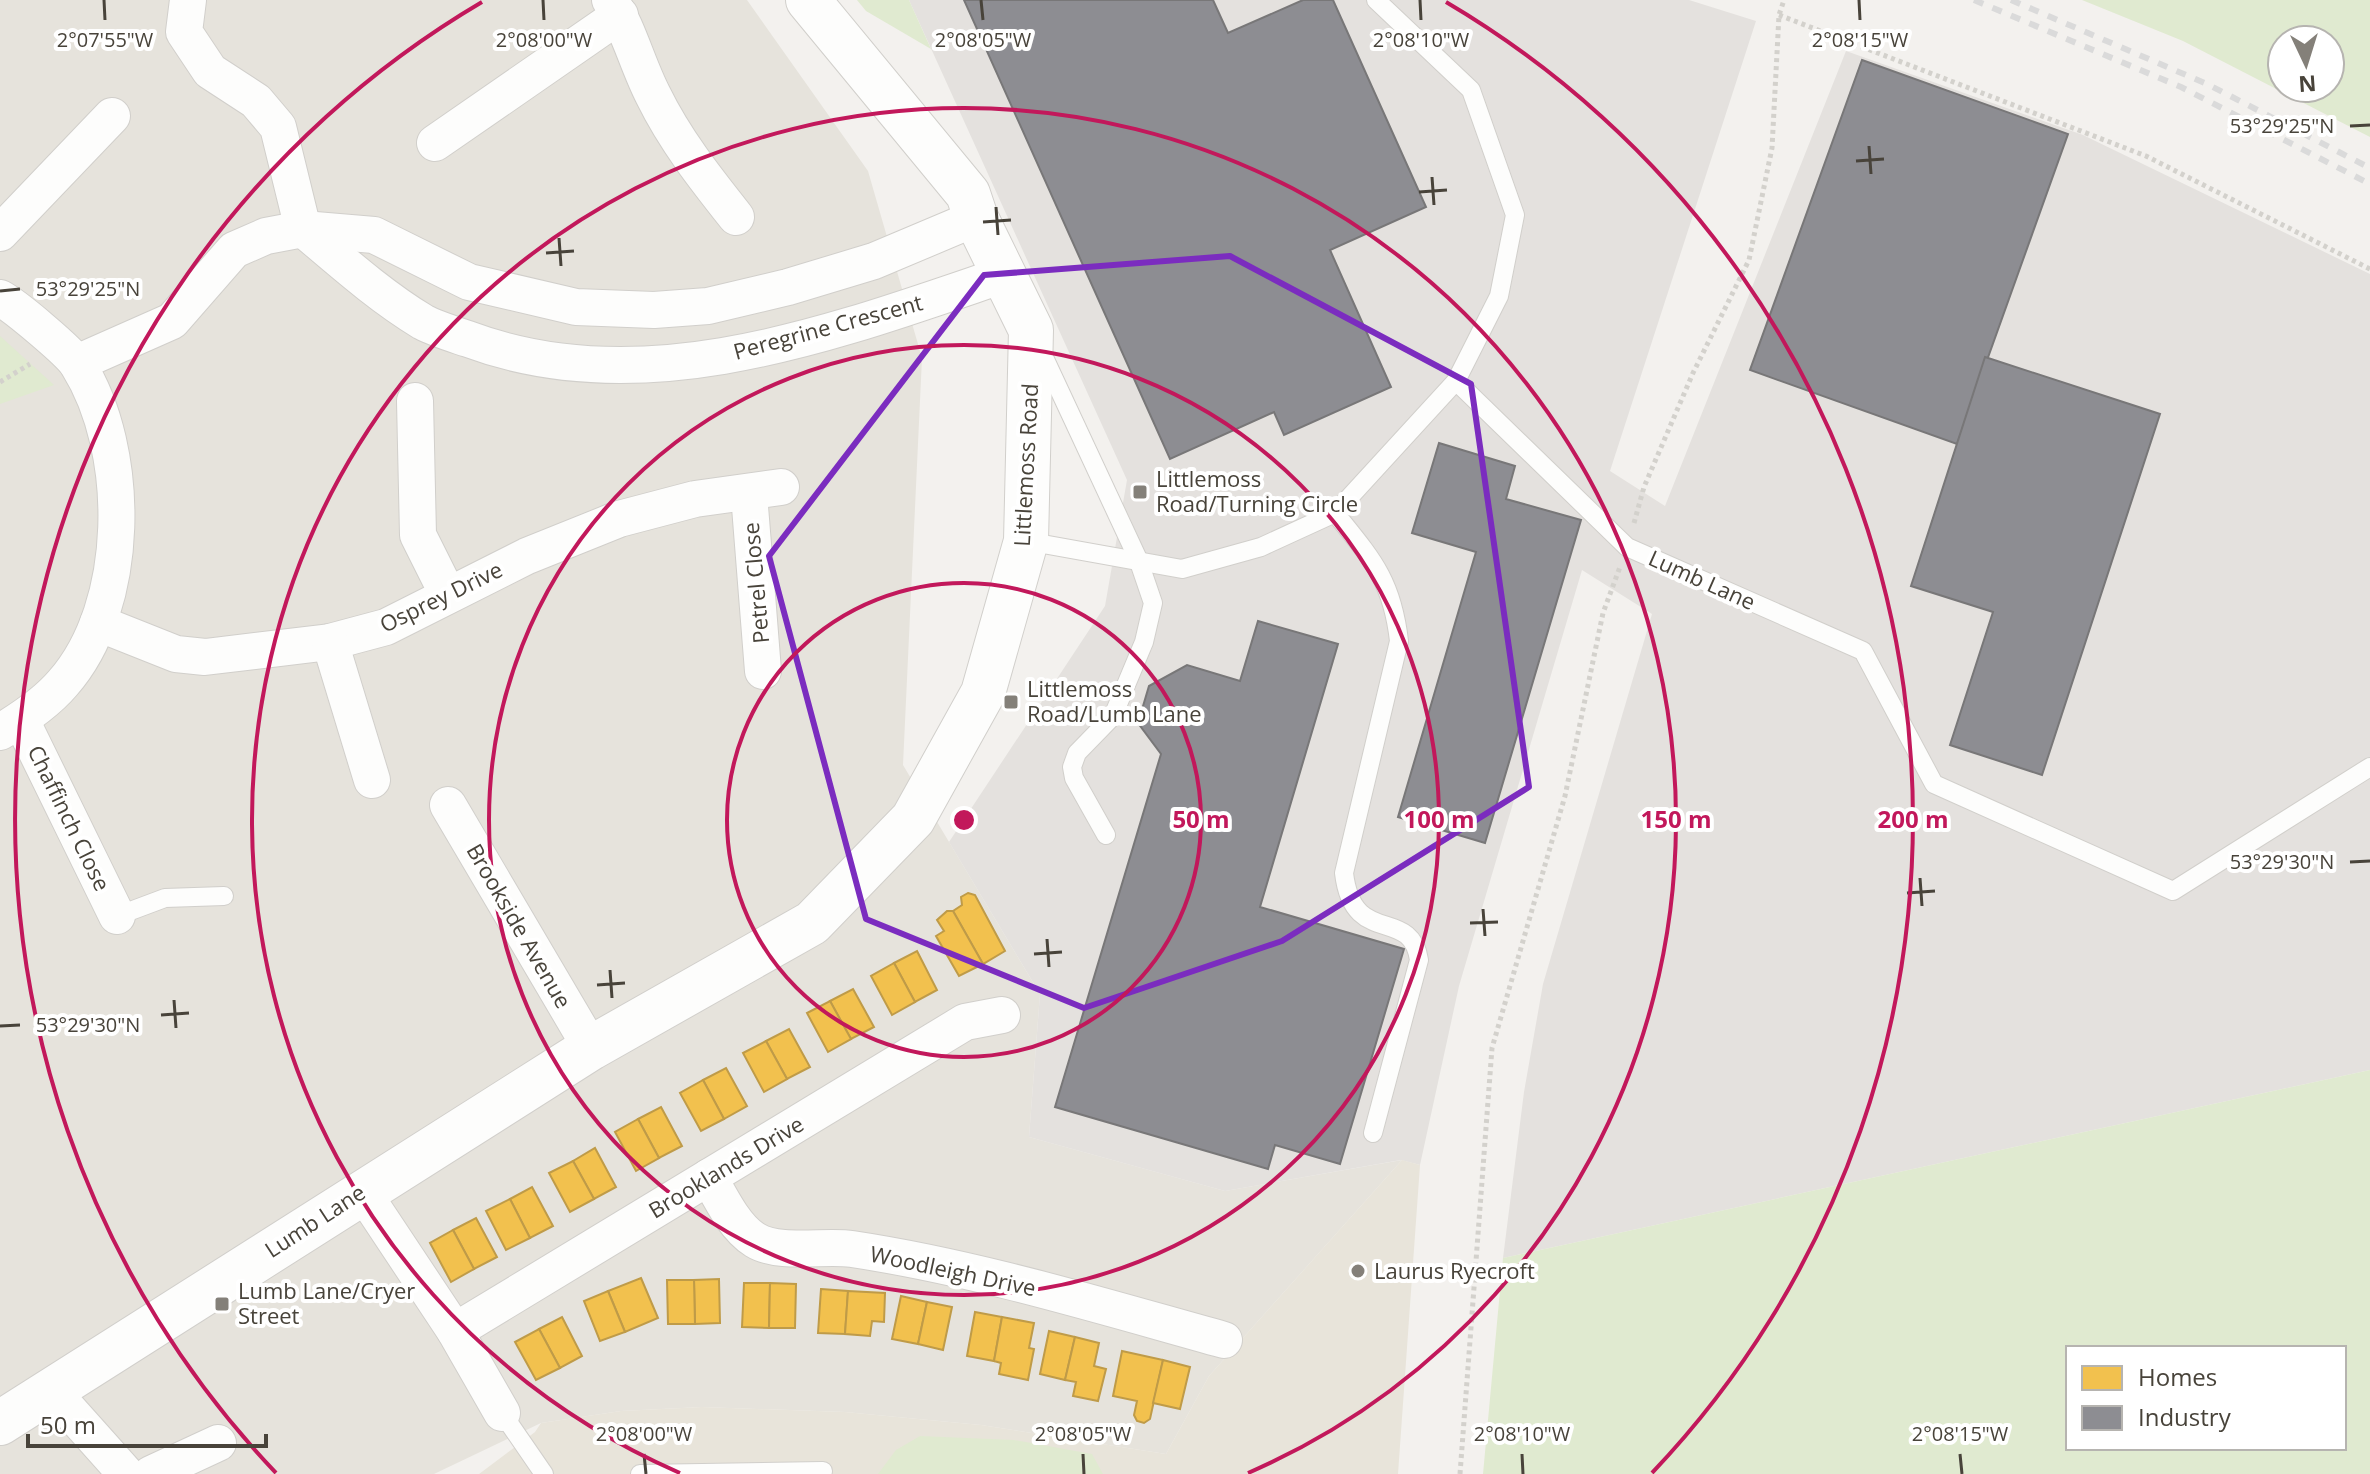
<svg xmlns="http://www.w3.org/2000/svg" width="2370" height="1474" viewBox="0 0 2370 1474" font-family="'Open Sans',sans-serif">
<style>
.residential{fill:#e6e3dc}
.industrial{fill:#e4e1de}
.education{fill:#e8e4da}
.green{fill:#e0ead0;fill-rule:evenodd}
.homes{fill:#f2c14e;stroke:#bf9b48;stroke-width:2}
.industry{fill:#8d8d92;stroke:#787778;stroke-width:2}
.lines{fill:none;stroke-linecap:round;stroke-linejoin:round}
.service-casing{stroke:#d1cfcb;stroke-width:20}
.minor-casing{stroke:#d1cfcb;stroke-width:38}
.tertiary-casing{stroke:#d1cfcb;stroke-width:46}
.path{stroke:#d3d1cc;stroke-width:5;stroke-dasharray:4 4;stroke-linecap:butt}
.service{stroke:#fdfdfc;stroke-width:18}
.minor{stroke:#fdfdfc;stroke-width:36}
.tertiary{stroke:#fdfdfc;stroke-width:44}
.rail{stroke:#dadada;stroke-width:6;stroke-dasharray:10 10;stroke-linecap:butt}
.marked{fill:none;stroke:#7b2cbf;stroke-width:6;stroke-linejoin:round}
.ticks{fill:none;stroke:#48433a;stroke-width:3}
.ring{fill:none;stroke:#c2185b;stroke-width:4}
.poi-dot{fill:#848079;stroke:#fff;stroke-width:3}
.labels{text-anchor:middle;stroke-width:8;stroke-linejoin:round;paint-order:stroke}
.street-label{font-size:22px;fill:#48433a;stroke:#fff}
.poi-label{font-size:22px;fill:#48433a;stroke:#fff;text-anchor:start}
.ticks-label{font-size:20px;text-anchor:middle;fill:#48433a;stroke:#fff;stroke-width:8;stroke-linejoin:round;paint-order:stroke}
.centre{fill:#c2185b;stroke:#fff;stroke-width:4}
.ring-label{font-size:24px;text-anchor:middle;font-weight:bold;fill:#c2185b;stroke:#fff;stroke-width:8;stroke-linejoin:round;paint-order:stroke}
</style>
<rect width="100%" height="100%" fill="#f3f1ee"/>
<polygon class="residential" points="0,0 747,0 868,171 922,358 903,765 1040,994 1029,1137 1225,1191 1402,1160 1209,1376 1166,1454 981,1425 845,1412 702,1407 621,1411 541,1423 434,1474 0,1474"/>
<polygon class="industrial" points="909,0 1689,0 1756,21 1610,471 1665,506 1846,51 2083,135 2370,274 2370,1070 1503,1258 1524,1092 1543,984 1652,614 1582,570 1459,986 1420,1165 1401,1160 1225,1191 1029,1137 1040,994 949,842 1105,606 1127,480"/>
<polygon class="education" points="1402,1160 1420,1165 1398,1474 479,1474 535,1432 541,1423 621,1411 702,1407 845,1412 981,1425 1166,1454 1209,1376"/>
<g class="green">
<polygon points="857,0 909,0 931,49 866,11"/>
<path d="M2082,0h288v137l-187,-96zM2330,40v48h-48v-48z"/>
<polygon points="0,336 54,385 0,404"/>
<path d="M2370,1070v404h-887l20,-216zM2068,1348h276v100h-276z"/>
<polygon points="920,1436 1014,1440 1092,1454 1103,1474 878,1474 896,1450"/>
</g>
<g class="homes">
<polygon points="968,893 975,895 1005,951 983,964 953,911 962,905 961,897"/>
<polygon points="947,911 953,911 983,964 959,976 936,936 944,931 937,920"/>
<polygon points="917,951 937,990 915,1002 894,963"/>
<polygon points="894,963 915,1002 892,1015 871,976"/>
<polygon points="853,989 874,1027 851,1039 830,1001"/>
<polygon points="830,1001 851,1039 828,1052 807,1013"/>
<polygon points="789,1029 810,1067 787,1079 766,1041"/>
<polygon points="766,1041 787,1079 764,1092 743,1053"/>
<polygon points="726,1068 747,1106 724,1119 703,1080"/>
<polygon points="703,1080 724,1119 701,1131 680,1093"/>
<polygon points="661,1107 682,1146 659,1158 638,1119"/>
<polygon points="638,1119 659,1158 636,1171 615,1132"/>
<polygon points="595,1148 616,1187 594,1199 573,1161"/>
<polygon points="573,1161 594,1199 570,1212 549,1173"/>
<polygon points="532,1187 553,1226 530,1238 510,1199"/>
<polygon points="510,1199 530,1238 506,1250 486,1211"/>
<polygon points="476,1218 497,1257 474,1269 453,1230"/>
<polygon points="453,1230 474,1269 451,1282 430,1243"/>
<polygon points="641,1278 658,1318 625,1332 608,1291"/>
<polygon points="719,1279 720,1323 695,1324 694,1280"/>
<polygon points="667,1280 694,1280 695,1324 668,1324"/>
<polygon points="744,1283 770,1283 769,1328 742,1327"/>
<polygon points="770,1283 796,1284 795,1328 769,1328"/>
<polygon points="821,1289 848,1291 845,1334 818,1333"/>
<polygon points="608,1291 625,1332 600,1341 584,1301"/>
<polygon points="848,1291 885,1293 884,1322 872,1321 870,1336 845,1334"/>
<polygon points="901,1296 927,1302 918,1344 892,1339"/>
<polygon points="927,1302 952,1307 943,1350 918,1344"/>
<polygon points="975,1312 1002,1317 994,1361 967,1356"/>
<polygon points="562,1317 582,1356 560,1368 539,1329"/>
<polygon points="1002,1317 1034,1323 1029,1348 1034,1349 1028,1380 999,1374 1001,1363 994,1361"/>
<polygon points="539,1329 560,1368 536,1380 515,1342"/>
<polygon points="1049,1331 1075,1337 1065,1380 1040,1374"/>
<polygon points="1075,1337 1099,1343 1094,1366 1106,1369 1098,1401 1073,1396 1076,1382 1065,1380"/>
<polygon points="1122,1351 1163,1360 1150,1419 1144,1423 1137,1421 1134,1415 1137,1401 1113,1396"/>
<polygon points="1163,1360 1190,1367 1180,1409 1153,1403"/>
</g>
<g class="industry">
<polygon points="964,0 1213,0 1228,33 1303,0 1333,0 1426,207 1330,250 1391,387 1284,435 1274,412 1170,459"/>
<polygon points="1862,60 2068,134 1957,444 1750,370"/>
<polygon points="1985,357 2160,414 2042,775 1950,745 1993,612 1911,586"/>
<polygon points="1439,443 1515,466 1506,499 1581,520 1485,843 1398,817 1476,552 1412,533"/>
<polygon points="1258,621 1338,644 1260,907 1404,949 1340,1164 1275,1145 1268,1169 1055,1107 1161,754 1138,723 1149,686 1187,665 1240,681"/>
</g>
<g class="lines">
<g class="service-casing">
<g id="service">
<polyline points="1376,0 1471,90 1515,215 1499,296 1456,381"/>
<polyline points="1042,353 1138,559 1153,603 1144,642 1113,716 1077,753 1072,767 1074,778 1106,835"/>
<path d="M1335,513c37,46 57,67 64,128l-55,232c9,76 67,32 75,87l-46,173"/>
<polyline points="1026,541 1182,569 1261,547 1335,513 1456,381 1627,547 1863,651 1934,784 2173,891 2370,767"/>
<polyline points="117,916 165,898 224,896"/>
<polyline points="502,1413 544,1474"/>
<polyline points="640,1474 823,1471"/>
</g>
</g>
<g class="minor-casing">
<g id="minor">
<polyline points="188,0 184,32 210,71 256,101 278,127 303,229"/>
<path d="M610,0c19,29 27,64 43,95 22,45 52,83 83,122"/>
<polyline points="435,143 620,15"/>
<path d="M303,229c38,32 77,67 120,93 13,7 30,12 45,17 176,66 367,-7 535,-64"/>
<polyline points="0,233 112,116"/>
<path d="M0,298c15,8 70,54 78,67 54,86 53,241 -15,318 -17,20 -41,36 -63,49"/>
<polyline points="77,363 172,321 234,250 266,236 303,229 374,235 469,282 576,307 654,310 708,306 788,287 874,261 976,218"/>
<polyline points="415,401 418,535 448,595"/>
<polyline points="749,494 763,671"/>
<polyline points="98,623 176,654 205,657 330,642 386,627 527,556 619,519 695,499 781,487"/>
<polyline points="330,642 372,780"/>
<polyline points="21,720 117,916"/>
<polyline points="448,805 591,1048"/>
<path d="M709,1177c11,20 26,51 46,63 24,15 70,5 97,9 126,19 249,57 372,91"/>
<polyline points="362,1191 455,1331 502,1413"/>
<polyline points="455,1331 965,1022 1002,1015"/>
<polyline points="51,1390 126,1474"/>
<polyline points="151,1474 218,1443"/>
</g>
</g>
<g class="tertiary-casing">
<polyline id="tertiary" points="0,1423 591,1048 812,923 913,819 983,693 1026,541 1031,330 976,218 968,194 808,0"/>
</g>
<g class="path">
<polyline points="1779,15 2146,156 2370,269"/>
<polyline points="0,382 30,364"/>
<polyline points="1634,523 1644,487 1693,373 1749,260 1772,148 1779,15 1784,0"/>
<polyline points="1460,1474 1492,1048 1565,796 1603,613 1620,567"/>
</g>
<use href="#service" class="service"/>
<use href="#minor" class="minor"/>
<use href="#tertiary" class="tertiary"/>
<g class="rail">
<polyline points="1974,0 2181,87 2370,184"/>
<polyline points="2011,0 2207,84 2370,168"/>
</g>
</g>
<path class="marked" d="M1230,256l241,128 58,403 -247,154 -198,67 -218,-89 -97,-363 215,-281z"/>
<path class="ticks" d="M104,0l1,20M543,0l1,20M981,0l2,20M1420,0l1,20M1859,0l1,20M2350,126l20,-1M1869,146l2,28M1856,161l28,-2M1432,177l2,28M1419,192l28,-2M996,207l2,28M983,222l28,-2M559,238l2,28M546,253l28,-2M0,291l20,-2M2350,862l20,-1M1920,878l2,28M1907,893l28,-2M1483,909l2,27M1470,923l28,-1M1047,939l2,28M1034,954l28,-2M610,970l2,28M597,985l28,-2M174,1000l2,28M161,1015l28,-2M0,1026l20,-1M644,1454l2,20M1083,1454l1,20M1522,1454l1,20M1960,1454l2,20"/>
<g class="ring">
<circle cx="964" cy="820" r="237"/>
<circle cx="964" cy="820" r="475"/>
<path d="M680 1473A712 712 0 1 1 1248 1473"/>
<path d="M276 1473A949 949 0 0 1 482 2M1446 2A949 949 0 0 1 1652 1473"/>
</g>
<g class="poi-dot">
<rect x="1132" y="484" width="16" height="16" rx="4"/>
<rect x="1003" y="694" width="16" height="16" rx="4"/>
<circle cx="1358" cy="1271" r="8"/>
<rect x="214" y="1296" width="16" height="16" rx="4"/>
</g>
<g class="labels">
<g class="street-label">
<text transform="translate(828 327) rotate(-15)" y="8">Peregrine Crescent</text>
<text transform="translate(1026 465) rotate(-87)" y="8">Littlemoss Road</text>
<text transform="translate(1702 580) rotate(24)" y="8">Lumb Lane</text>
<text transform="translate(756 583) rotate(-95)" y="8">Petrel Close</text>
<text transform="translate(441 597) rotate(-26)" y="8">Osprey Drive</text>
<text transform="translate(69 818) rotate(64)" y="8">Chaffinch Close</text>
<text transform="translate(519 926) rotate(60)" y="8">Brookside Avenue</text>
<text transform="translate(726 1167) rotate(-31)" y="8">Brooklands Drive</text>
<text transform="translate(315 1221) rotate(-33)" y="8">Lumb Lane</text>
<text transform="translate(953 1271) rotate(12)" y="8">Woodleigh Drive</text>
</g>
<g class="poi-label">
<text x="1156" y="487">Littlemoss<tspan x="1156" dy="25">Road/Turning Circle</tspan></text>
<text x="1027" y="697">Littlemoss<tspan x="1027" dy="25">Road/Lumb Lane</tspan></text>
<text x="1374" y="1279">Laurus Ryecroft</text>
<text x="238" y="1299">Lumb Lane/Cryer<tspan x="238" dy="25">Street</tspan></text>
</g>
</g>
<g class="ticks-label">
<text x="105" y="47">2°07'55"W</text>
<text x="544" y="47">2°08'00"W</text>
<text x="983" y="47">2°08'05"W</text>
<text x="1421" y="47">2°08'10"W</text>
<text x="1860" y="47">2°08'15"W</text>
<text x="2282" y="133">53°29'25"N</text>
<text x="88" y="296">53°29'25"N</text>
<text x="2282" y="869">53°29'30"N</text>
<text x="88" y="1032">53°29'30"N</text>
<text x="644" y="1441">2°08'00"W</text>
<text x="1083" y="1441">2°08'05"W</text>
<text x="1522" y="1441">2°08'10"W</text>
<text x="1960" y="1441">2°08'15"W</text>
</g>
<circle cx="964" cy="820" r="12" class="centre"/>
<g class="ring-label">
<text x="1201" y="828">50 m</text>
<text x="1439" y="828">100 m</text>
<text x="1676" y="828">150 m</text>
<text x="1913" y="828">200 m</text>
</g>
<rect x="2066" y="1346" width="280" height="104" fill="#ffffff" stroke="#b6b4b0" stroke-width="2"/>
<rect x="2082" y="1366" width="40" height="24" fill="#f2c14e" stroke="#b6b4b0" stroke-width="2"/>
<text x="2138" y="1386" font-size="24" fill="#48433a">Homes</text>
<rect x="2082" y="1406" width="40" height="24" fill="#8d8d92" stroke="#b6b4b0" stroke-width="2"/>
<text x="2138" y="1426" font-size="24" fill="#48433a">Industry</text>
<g transform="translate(2306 64) rotate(176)"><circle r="38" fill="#ffffff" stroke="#b6b4b0" stroke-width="2"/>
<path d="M0-6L14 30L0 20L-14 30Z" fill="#848079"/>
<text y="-12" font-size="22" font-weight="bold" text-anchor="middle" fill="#48433a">N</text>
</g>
<path d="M28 1434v12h238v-12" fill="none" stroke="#48433a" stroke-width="4"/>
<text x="40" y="1434" font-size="24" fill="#48433a" stroke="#ffffff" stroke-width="6" paint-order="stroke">50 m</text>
</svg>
